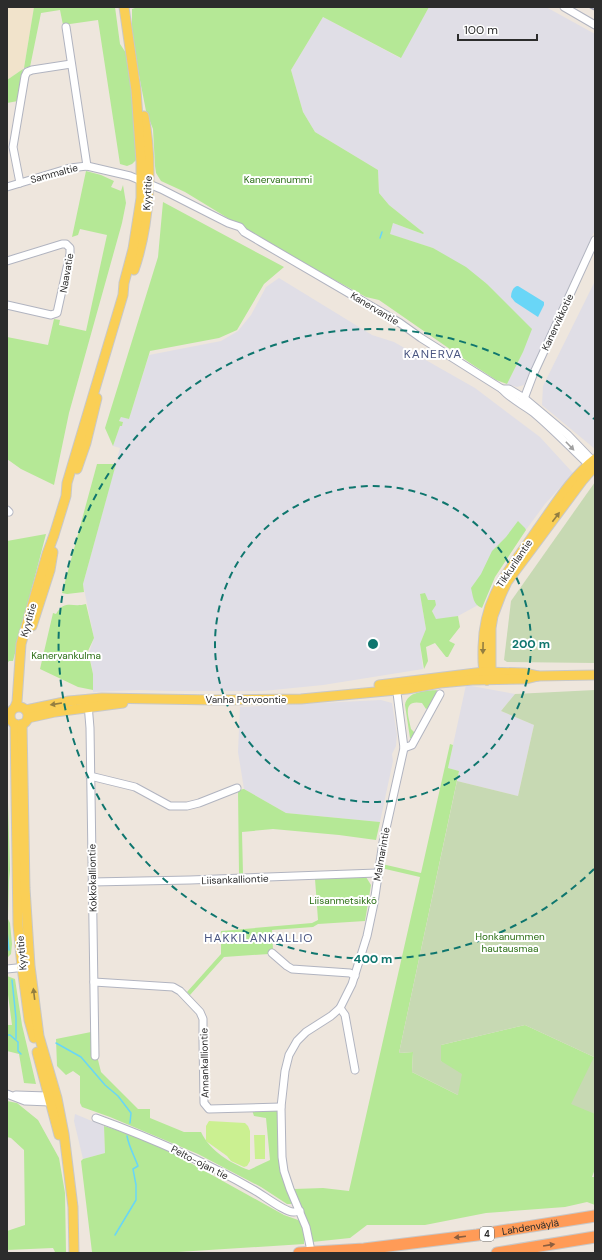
<svg xmlns="http://www.w3.org/2000/svg" width="602" height="1260" viewBox="0 0 602 1260" font-family="'DM Sans',sans-serif">
<style>
.industrial{fill:#e0dee6}
.education{fill:#f1e3cb}
.green{fill:#b5e896}
.cemetery{fill:#c7d9b3}
.pitch{fill:#cbf091}
.water{fill:#69d6f7}
.lines{fill:none;stroke-linecap:round;stroke-linejoin:round}
.stream{stroke:#69d6f7;stroke-width:1.5}
.minor-casing{stroke:#b1b4c0;stroke-width:9}
.major-casing{stroke:#c8c8c8;stroke-width:11}
.highway-casing{stroke:#c8c8c8;stroke-width:13}
.minor{stroke:#fff;stroke-width:7}
.major{stroke:#facf56;stroke-width:9}
.highway{stroke:#ff9b57;stroke-width:11}
.rail{stroke:#9fa3b7;stroke-width:1.5}
.oneway{fill:#a0a0a0}
.oneway2{fill:#937e41}
.oneway3{fill:#8b5e3f}
.ring{fill:none;stroke:#0f766e;stroke-width:2;stroke-dasharray:7 5}
.labels{text-anchor:middle;stroke-width:4;stroke-linejoin:round;paint-order:stroke}
.shield{fill:#fff;stroke:#6b6b6b;stroke-width:1}
.shield-label{font-size:9px;font-weight:bold;fill:#2c2c2c}
.street-label{font-size:10px;fill:#2c2c2c;stroke:#fff}
.park-label{font-size:10px;fill:#2b6f15;stroke:#fff}
.quarter-label{font-size:12px;letter-spacing:1px;fill:#485480;stroke:#fff}
.centre{fill:#0f766e;stroke:#fff;stroke-width:2}
.ring-label{font-size:12px;text-anchor:middle;font-weight:bold;fill:#0f766e;stroke:#fff;stroke-width:4;stroke-linejoin:round;paint-order:stroke}
</style>
<rect width="100%" height="100%" fill="#eee6dd"/>
<g class="industrial">
<polygon points="429,7 546,7 595,34 595,230 524,385 517,387 507,384 523,352 508,307 487,284 433,248 389,234 393,223 423,234 424,233 389,205 379,193 378,170 315,132 303,112 291,70 323,17 400,58"/>
<polygon points="279,278 372,335 394,342 475,388 540,437 573,473 545,504 509,553 487,586 480,604 458,616 436,620 428,600 420,594 426,629 420,644 423,669 323,685 263,691 167,691 139,690 93,692 93,674 89,652 94,638 83,584 120,448 113,446 120,426 122,426 123,422 119,421 121,416 129,419 149,355 221,341 238,331 251,315 266,287"/>
<polygon points="595,281 595,449 542,405 543,386"/>
<polygon points="466,685 515,694 501,711 534,725 518,796 457,781 459,771 448,768"/>
<polygon points="381,700 392,703 397,735 396,746 392,754 393,761 380,822 286,813 244,789 238,752 240,707"/>
<polygon points="75,1114 104,1126 105,1153 83,1159 74,1121"/>
</g>
<polygon class="education" points="7,7 34,7 24,68 7,80"/>
<g class="green">
<polygon points="34,7 115,7 120,44 128,56 139,157 132,164 127,166 120,164 98,20 63,25 60,10 41,13 30,67 24,68"/>
<polygon points="138,7 429,7 401,58 323,17 291,70 303,112 315,132 378,170 379,193 389,205 424,233 423,234 393,223 390,234 433,248 466,267 487,284 532,329 523,352 507,384 496,380 470,363 379,300 366,297 285,253 185,192 161,181 156,173 155,166 153,129 146,111 137,65 132,36 132,9"/>
<polygon points="23,69 18,101 7,103 7,80"/>
<polygon points="86,171 101,175 114,181 111,187 121,191 123,185 126,203 122,223 69,413 54,485 21,469 7,459 7,337 48,345 54,319 60,320 59,325 86,331 107,235 80,229 78,235 72,237"/>
<polygon points="163,202 284,267 264,284 237,330 219,338 150,351 129,419 121,417 119,421 123,422 122,426 120,426 113,446 105,428 158,257"/>
<polygon points="97,464 116,464 83,584 84,592 67,594 62,593"/>
<path d="M518,521l7,7 1,2 -31,47 -13,31c-9,-3 -9,-12 -11,-20l10,-14 11,-23 14,-14z"/>
<polygon points="46,534 13,661 9,661 7,664 7,541"/>
<polygon points="425,593 428,600 435,600 436,605 432,611 436,619 458,616 460,627 449,641 455,644 448,657 446,657 435,643 426,647 428,661 424,669 420,644 426,629 420,594"/>
<path d="M86,604l8,34 -6,13 5,23v18v-2l-15,-3 -38,-18 13,-56 3,1c9,-15 16,-6 30,-10z"/>
<path d="M437,690l-5,15 -6,4 -4,-6c-21,-4 -13,14 -11,26l4,4 -3,5h-2l-5,-33c2,-14 21,-14 32,-15z"/>
<polygon points="450,744 453,745 448,768 459,771 399,1053 413,1052 412,1072 458,1095 441,1061 441,1045 525,1025 594,1057 595,1169 592,1177 595,1177 595,1205 587,1202 565,1207 486,1213 425,1225 367,1225 350,1238 312,1242 306,1220 294,1189 323,1188 349,1191 420,877 381,868 382,864 421,873"/>
<polygon points="7,769 10,870 9,881 8,919 10,923 12,944 11,954 7,958"/>
<polygon points="244,789 286,813 380,822 376,840 339,835 273,829 242,832 243,874 239,874 238,790"/>
<polygon points="366,877 371,885 365,921 318,924 313,927 272,930 273,949 269,954 224,957 190,995 187,992 221,954 221,931 312,923 318,920 315,879"/>
<polygon points="7,976 15,979 22,1025 36,1084 24,1083 19,1054 7,1051 7,1025 12,1025 7,987"/>
<path d="M91,1032l10,40 37,37h12v9l34,14h17c9,19 29,31 48,38l21,-10 -4,-42 -12,-2 -2,-6 26,-1 2,51 14,44h-7l-26,-17 -63,-33 -88,-37 -28,-10 -2,-4v-27l-7,-5 -7,4 -9,-9 -1,-27z"/>
<polygon points="7,1101 17,1103 38,1120 59,1158 65,1193 66,1253 55,1252 53,1248 7,1250 7,1231 25,1225 24,1150 11,1138 7,1137"/>
<polygon points="104,1126 149,1140 284,1215 301,1221 304,1231 304,1244 162,1253 92,1252 81,1161 83,1159 105,1153"/>
</g>
<g class="cemetery">
<polygon points="595,482 595,663 507,662 504,660 511,601"/>
<polygon points="595,690 595,1114 571,1104 594,1057 525,1025 441,1045 441,1061 462,1074 458,1095 412,1072 413,1052 399,1053 457,781 518,796 534,725 501,711 515,694"/>
</g>
<g class="pitch">
<polygon points="209,1121 245,1123 248,1126 250,1131 250,1161 247,1166 244,1167 231,1161 227,1156 206,1141 206,1126"/>
<polygon points="254,1135 265,1135 265,1159 255,1159"/>
</g>
<path class="water" d="M518,286l26,16v3l-6,12 -23,-15 -4,-5c0,-4 2,-11 7,-11z"/>
<g class="lines">
<g class="stream">
<polyline points="380,238 382,232"/>
<polyline points="7,931 9,950"/>
<polyline points="12,980 16,1018 16,1039"/>
<polyline points="7,1035 10,1035 18,1042 18,1051 21,1054"/>
<polyline points="56,1043 81,1057 105,1085 118,1096 131,1113 130,1123"/>
<path d="M115,1235l21,-35v-15l-3,-16 5,-3c-4,-11 -9,-19 -11,-30"/>
</g>
<g class="minor-casing">
<g id="minor">
<polyline points="564,7 595,25"/>
<polyline points="66,27 87,166"/>
<polyline points="20,183 13,147 25,76 27,72 32,70 71,64"/>
<path d="M7,187l63,-19 17,-2 43,10 31,13 67,34 12,4 4,5 17,10 139,81 21,15 81,51c8,10 22,16 32,24 19,16 36,34 54,51l4,2"/>
<polyline points="7,261 62,244 66,244 70,248 70,254 57,313 51,315 7,305"/>
<polyline points="502,389 509,389 524,398 568,435 593,461 594,465"/>
<polyline points="522,404 533,375 595,240"/>
<polyline points="7,510 9,512"/>
<polyline points="88,704 90,728 95,1056"/>
<polyline points="404,748 412,745 440,694"/>
<polyline points="90,776 135,787 170,806 187,806 199,803 237,788"/>
<polyline points="92,882 190,880 377,873"/>
<polyline points="272,953 287,966 292,969 350,973 355,976"/>
<polyline points="7,969 26,967"/>
<polyline points="94,982 173,987 180,991 200,1012 203,1019 203,1041 204,1103 209,1109 281,1107"/>
<polyline points="340,1008 345,1015 355,1070"/>
<polyline points="7,1094 25,1101 50,1102 53,1100"/>
<polyline points="16,1095 48,1096 53,1097"/>
<path d="M96,1118c55,20 108,43 158,72 9,5 32,23 40,22 2,0 4,-1 6,-1"/>
<polyline points="310,1246 306,1227 290,1189 284,1171 282,1157 281,1107 285,1071 289,1055 297,1041 306,1032 331,1016 340,1008 352,984 367,936 374,903 383,842 404,748 396,685"/>
</g>
</g>
<g class="major-casing">
<g id="major">
<path d="M134,270c16,-46 19,-106 10,-154"/>
<polyline points="77,469 86,443 97,398"/>
<polyline points="32,626 50,570 53,552"/>
<path d="M487,680c-5,-11 -4,-22 -4,-33 1,-52 27,-77 54,-117 18,-25 34,-52 58,-71"/>
<polyline points="487,680 491,672 491,628 493,616 501,595 507,582 582,481 595,466"/>
<polyline points="379,685 484,672 524,673 538,676 595,675"/>
<circle cx="19" cy="716" r="9"/>
<polyline points="15,707 17,702 21,644 47,554 54,535 66,496 67,483 123,295 124,283 133,249 141,198 141,162 136,90 124,7"/>
<polyline points="26,710 69,701 102,698 213,700 301,699 407,689 440,683 472,680 526,679 538,676"/>
<polyline points="28,718 55,712 123,703"/>
<polyline points="15,724 18,925 22,967 29,1020 34,1038"/>
<polyline points="22,724 25,888 30,966 39,1036 57,1098 64,1134 73,1207 74,1253"/>
<polyline points="37,1052 59,1135"/>
</g>
</g>
<g class="highway-casing">
<g id="highway">
<path id="s1" d="M299,1253l65,-4 113,-14 118,-19"/>
<polyline points="497,1253 595,1237"/>
</g>
</g>
<use href="#minor" class="minor"/>
<use href="#major" class="major"/>
<use href="#highway" class="highway"/>
<polyline class="rail" points="589,7 595,10"/>
</g>
<defs><path id="oneway-solid" d="M-6-.8H1V-3.2L6.5 0L1 3.2V.8H-6Z"/></defs>
<use class="oneway" href="#oneway-solid" transform="translate(570 446) rotate(46)"/>
<g class="oneway2">
<use href="#oneway-solid" transform="translate(556 517) rotate(-53)"/>
<use href="#oneway-solid" transform="translate(483 648) rotate(91)"/>
<use href="#oneway-solid" transform="translate(56 704) rotate(171)"/>
<use href="#oneway-solid" transform="translate(34 994) rotate(-97)"/>
</g>
<g class="oneway3">
<use href="#oneway-solid" transform="translate(460 1237) rotate(173)"/>
<use href="#oneway-solid" transform="translate(549 1245) rotate(-9)"/>
</g>
<g class="ring">
<circle cx="373" cy="644" r="158"/>
<path d="M594 869A315 315 0 1 1 594 419"/>
</g>
<g class="labels">
<rect class="shield" x="480" y="1227" width="14" height="14" rx="3"/>
<g class="shield-label">
<text x="487" y="1237">4</text>
</g>
<g class="street-label">
<text transform="translate(54 173) rotate(-15)" y="4">Sammaltie</text>
<text transform="translate(147 193) rotate(-87)" y="4">Kyytitie</text>
<text transform="translate(66 273) rotate(-80)" y="4">Naavatie</text>
<text transform="translate(375 308) rotate(31)" y="4">Kanervantie</text>
<text transform="translate(557 322) rotate(-65)" y="4">Kanervikkotie</text>
<text transform="translate(514 563) rotate(-56)" y="4">Tikkurilantie</text>
<text transform="translate(28 620) rotate(-74)" y="4">Kyytitie</text>
<text x="246" y="703">Vanha Porvoontie</text>
<text transform="translate(381 854) rotate(-80)" y="4">Malmarintie</text>
<text transform="translate(92 878) rotate(-91)" y="4">Kokkokalliontie</text>
<text transform="translate(235 879) rotate(-2)" y="4">Liisankalliontie</text>
<text transform="translate(21 953) rotate(-95)" y="4">Kyytitie</text>
<text transform="translate(204 1063) rotate(-91)" y="4">Annankalliontie</text>
<text transform="translate(200 1162) rotate(27)" y="4">Pelto-ojan tie</text>
<text dy="4" stroke="none"><textPath href="#s1" startOffset="233">Lahdenväylä</textPath></text>
</g>
<g class="park-label">
<text x="278" y="183">Kanervanummi</text>
<text x="66" y="659">Kanervankulma</text>
<text x="343" y="904">Liisanmetsikkö</text>
<text x="510" y="940">Honkanummen<tspan x="510" dy="12">hautausmaa</tspan></text>
</g>
<g class="quarter-label">
<text x="433" y="358">KANERVA</text>
<text x="259" y="942">HAKKILANKALLIO</text>
</g>
</g>
<circle cx="373" cy="644" r="6" class="centre"/>
<g class="ring-label">
<text x="531" y="648">200 m</text>
<text x="373" y="963">400 m</text>
</g>
<rect width="602" height="1260" fill="none" stroke="#2c2c2c" stroke-width="16"/>
<path d="M458 34v6h79v-6" fill="none" stroke="#2c2c2c" stroke-width="2"/>
<text x="464" y="34" font-size="12" fill="#2c2c2c" stroke="#ffffff" stroke-width="3" paint-order="stroke">100 m</text>
</svg>
